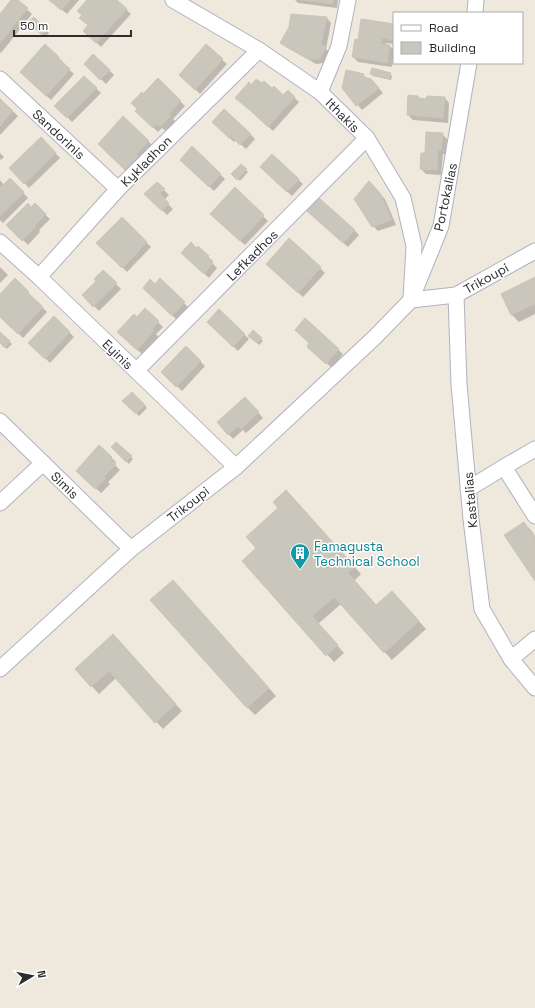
<svg xmlns="http://www.w3.org/2000/svg" width="535" height="1008" viewBox="0 0 535 1008" font-family="'Space Grotesk',sans-serif">
<style>
.shadow{fill:#0003}
.building{fill:#c9c6bc;stroke:#cac5b6}
.lines{fill:none;stroke-linecap:round;stroke-linejoin:round}
.minor-casing{stroke:#b1b2c0;stroke-width:17}
.minor{stroke:#fff;stroke-width:15}
.labels{text-anchor:middle;stroke-width:3;stroke-linejoin:round;paint-order:stroke}
.street-label{font-size:13px;fill:#2c2c2c;stroke:#fff}
.culture-label{font-size:13px;fill:#0d838f;stroke:#fff;text-anchor:start}
</style>
<rect width="100%" height="100%" fill="#eee8dd"/>
<g class="shadow">
<polygon points="12,0 16,0 32,14 1,53 0,52 0,15"/>
<polygon points="50,0 79,0 67,14"/>
<polygon points="88,0 116,0 131,14 101,47 84,31 89,26 80,18 83,15"/>
<polygon points="295,0 338,0 337,8 298,3"/>
<polygon points="34,18 49,33 45,37 30,22"/>
<polygon points="327,18 331,23 326,49 330,53 324,63 316,64 286,47 281,43"/>
<polygon points="394,25 394,44 386,43 386,45 390,46 394,50 392,67 358,62 353,57 359,41"/>
<polygon points="58,57 63,62 62,63 74,74 51,100 26,77"/>
<polygon points="222,60 227,64 200,94 185,80"/>
<polygon points="85,64 109,70 114,75 106,84"/>
<polygon points="371,73 390,74 392,76 391,80 373,76"/>
<polygon points="363,75 376,85 383,93 362,110 343,88"/>
<polygon points="84,77 101,93 72,122 56,106"/>
<polygon points="158,80 185,106 173,119 175,121 166,131 162,128 158,132 137,111 144,95"/>
<polygon points="264,82 283,96 288,91 299,102 273,131 241,102 252,86 262,85"/>
<polygon points="409,96 418,97 421,99 445,98 449,103 448,123 413,120 408,115"/>
<polygon points="0,98 4,103 18,116 0,135"/>
<polygon points="123,118 153,146 130,174 99,144"/>
<polygon points="218,127 250,134 255,139 246,149 236,140 234,142"/>
<polygon points="442,134 447,139 446,155 443,154 441,175 426,174 421,169 426,154"/>
<polygon points="41,138 60,158 29,188 10,168"/>
<polygon points="192,148 225,179 214,191 181,160"/>
<polygon points="0,153 4,157 1,160 0,159"/>
<polygon points="272,155 303,184 292,196 262,167"/>
<polygon points="241,165 248,172 240,181 233,174"/>
<polygon points="10,179 28,198 3,223 0,220 0,180 4,185"/>
<polygon points="369,182 385,199 396,225 378,231 373,226"/>
<polygon points="157,183 169,195 164,200 173,209 167,215 146,194"/>
<polygon points="235,189 268,221 245,245 211,214"/>
<polygon points="35,205 50,219 39,230 40,232 28,245 8,225 31,208"/>
<polygon points="313,216 354,230 359,235 348,247"/>
<polygon points="122,218 151,247 127,272 98,243"/>
<polygon points="196,249 208,257 213,261 212,263 217,268 209,278 187,258"/>
<polygon points="0,267 8,275 0,283"/>
<polygon points="320,268 325,273 303,297 272,269"/>
<polygon points="103,271 121,289 99,311 83,295 98,281"/>
<polygon points="535,278 535,314 519,322 512,315 502,295"/>
<polygon points="15,280 47,312 23,338 0,316 0,295"/>
<polygon points="160,280 189,308 177,320 144,288 155,285"/>
<polygon points="145,310 163,327 156,334 158,337 142,354 123,337 137,319"/>
<polygon points="219,311 249,339 238,351 208,322"/>
<polygon points="54,317 74,337 50,363 30,343"/>
<polygon points="305,320 343,354 332,368 313,351"/>
<polygon points="253,331 263,341 259,345 250,336"/>
<polygon points="0,333 12,344 7,349 0,342"/>
<polygon points="186,347 205,366 182,391 162,372"/>
<polygon points="132,393 147,408 139,416 124,401"/>
<polygon points="250,403 263,418 246,433 243,430 233,439 218,422"/>
<polygon points="116,443 133,459 129,464 112,447"/>
<polygon points="99,446 116,462 114,464 120,470 108,482 110,484 101,493 77,471"/>
<polygon points="294,499 361,574 354,581 377,606 399,599 426,629 392,660 341,604 318,624 344,653 334,662 243,561 258,548"/>
<polygon points="524,523 531,530 535,536 535,579"/>
<polygon points="180,589 276,696 255,715 247,707"/>
<polygon points="120,643 182,711 163,729 116,678 99,694 76,669"/>
</g>
<g class="building">
<polygon points="11,0 18,0 28,8 0,43 0,14"/>
<polygon points="49,0 70,0 61,10"/>
<polygon points="87,0 110,0 88,25 79,18 82,15 77,11"/>
<polygon points="110,0 117,0 127,9 96,43 83,31"/>
<polygon points="302,0 333,0 333,4"/>
<polygon points="291,14 327,17 321,45 289,27"/>
<polygon points="34,17 47,30 42,35 28,22"/>
<polygon points="361,19 394,24 394,40 382,38 381,43 358,40"/>
<polygon points="289,27 326,47 320,58 310,60 280,43"/>
<polygon points="355,39 390,45 387,63 352,57"/>
<polygon points="45,44 59,57 34,85 20,72"/>
<polygon points="206,44 223,59 195,90 179,75"/>
<polygon points="93,54 110,70 100,80 84,64"/>
<polygon points="58,58 70,69 46,96 34,85"/>
<polygon points="372,68 391,73 389,79 370,74"/>
<polygon points="346,70 364,74 363,77 371,79 379,88 356,106 342,88"/>
<polygon points="84,76 97,88 67,118 54,106"/>
<polygon points="158,78 181,101 169,114 153,98 151,101 143,94"/>
<polygon points="256,79 262,83 264,81 272,88 251,111 235,98 249,82 251,85"/>
<polygon points="274,86 283,95 288,90 295,97 268,127 251,111"/>
<polygon points="142,92 151,101 153,98 171,116 160,127 157,124 153,128 135,111 137,109 131,103"/>
<polygon points="408,95 418,96 418,98 426,99 427,96 445,97 443,118 407,115"/>
<polygon points="0,99 13,111 0,126"/>
<polygon points="224,109 251,134 240,145 231,136 229,138 212,122"/>
<polygon points="123,116 149,141 136,155 124,144 122,146 108,133"/>
<polygon points="426,132 443,133 441,150 438,150 437,170 420,169 421,153 425,153"/>
<polygon points="108,133 122,146 124,144 138,156 125,170 98,144"/>
<polygon points="41,137 56,153 24,184 9,168"/>
<polygon points="192,146 221,174 209,187 180,160"/>
<polygon points="272,154 299,179 287,192 260,167"/>
<polygon points="241,164 247,169 237,180 231,174"/>
<polygon points="10,178 24,192 0,216 0,188"/>
<polygon points="369,181 380,193 392,220 372,227 354,199"/>
<polygon points="157,182 165,189 160,194 169,203 162,211 144,194"/>
<polygon points="235,187 264,215 253,228 240,216 237,218 231,212 233,210 223,200"/>
<polygon points="319,198 355,230 343,243 307,211"/>
<polygon points="223,200 233,210 231,212 237,218 240,216 253,228 240,241 210,214"/>
<polygon points="28,203 31,207 35,203 46,214 35,225 36,226 22,241 6,225"/>
<polygon points="122,217 147,242 134,256 108,231"/>
<polygon points="108,231 134,256 122,268 96,243"/>
<polygon points="289,238 321,267 309,281 277,252"/>
<polygon points="191,242 196,248 198,246 209,256 207,258 213,263 204,274 181,253"/>
<polygon points="277,252 309,281 298,293 266,264"/>
<polygon points="103,270 117,283 93,307 82,295 96,281 94,279"/>
<polygon points="535,277 535,304 511,315 501,294"/>
<polygon points="15,278 29,292 3,320 0,317 0,294"/>
<polygon points="160,278 185,302 172,316 143,288 150,279 155,284"/>
<polygon points="28,293 43,307 18,334 3,320"/>
<polygon points="145,308 159,321 152,329 154,331 137,350 117,332 134,314 137,317"/>
<polygon points="219,309 245,334 233,347 207,322"/>
<polygon points="54,316 70,332 45,359 28,343"/>
<polygon points="305,318 339,349 326,364 307,347 309,343 295,330"/>
<polygon points="253,330 262,338 257,343 248,336"/>
<polygon points="0,332 10,341 5,348 0,343"/>
<polygon points="186,346 201,361 176,387 161,372"/>
<polygon points="132,392 145,405 136,414 122,401"/>
<polygon points="245,397 259,412 241,429 238,426 228,435 217,422"/>
<polygon points="116,442 132,456 126,462 111,447"/>
<polygon points="99,445 112,457 110,459 116,464 104,477 106,478 95,489 76,471"/>
<polygon points="286,490 355,567 348,573 376,605 392,591 419,621 384,653 334,597 312,616 338,645 326,656 242,561 256,548 246,537 278,508 273,502"/>
<polygon points="524,522 535,538 535,581 504,535"/>
<polygon points="173,580 269,688 247,708 150,600"/>
<polygon points="113,634 176,704 155,723 109,671 91,687 75,669"/>
</g>
<g class="lines">
<g class="minor-casing">
<g id="minor">
<polyline points="173,0 259,50 320,92 367,138 403,198 414,246 411,300 456,295 535,251"/>
<polyline points="475,13 476,0"/>
<polyline points="0,79 118,189"/>
<polyline points="320,92 339,46 348,0"/>
<polyline points="0,242 39,277 236,467"/>
<polyline points="39,277 118,189 259,50"/>
<polyline points="456,295 459,384 471,519 482,609 511,659 535,688"/>
<polyline points="136,371 367,138"/>
<polyline points="0,421 131,549"/>
<polyline points="504,467 535,516"/>
<polyline points="468,489 504,467 535,449"/>
<polyline points="0,503 43,463"/>
<polyline points="511,659 535,639"/>
<polyline points="0,669 131,549 236,467 375,337 411,300 441,226 469,63"/>
</g>
</g>
<use href="#minor" class="minor"/>
</g>
<defs>
<g id="building-pin" transform="scale(1)"><path d="M0 17L-7.5 6A9.5 9.5 0 1 1 7.5 6Z" fill="#0f9aa8" stroke="#fff"/><path d="M-4-6H4V6H1V3H-1V6H-4ZM-2.5-4.3h1.7v1.8h-1.7ZM.8-4.3h1.7v1.8H.8ZM-2.5-1h1.7V.8h-1.7ZM.8-1h1.7V.8H.8Z" fill="#fff"/></g>
</defs>
<g fill-rule="evenodd">
<use href="#building-pin" x="300" y="553"/>
</g>
<g class="labels">
<g class="street-label">
<text transform="translate(343 115) rotate(45)" y="5">Ithakis</text>
<text transform="translate(59 134) rotate(43)" y="5">Sandorinis</text>
<text transform="translate(146 161) rotate(-45)" y="5">Kykladhon</text>
<text transform="translate(445 197) rotate(-78)" y="5">Portokalias</text>
<text transform="translate(252 255) rotate(-45)" y="5">Lefkadhos</text>
<text transform="translate(486 278) rotate(-29)" y="5">Trikoupi</text>
<text transform="translate(118 354) rotate(44)" y="5">Eyinis</text>
<text transform="translate(65 485) rotate(44)" y="5">Simis</text>
<text transform="translate(470 500) rotate(-95)" y="5">Kastalias</text>
<text transform="translate(188 504) rotate(-38)" y="5">Trikoupi</text>
</g>
<g class="culture-label">
<text x="314" y="551">Famagusta<tspan x="314" dy="15">Technical School</tspan></text>
</g>
</g>
<rect x="393" y="12" width="130" height="52" fill="#ffffff" stroke="#ababab"/>
<rect x="401" y="25" width="20" height="6" fill="#ffffff" stroke="#ababab"/>
<text x="429" y="32" font-size="12" fill="#2c2c2c">Road</text>
<rect x="401" y="42" width="20" height="12" fill="#c9c6bc" stroke="#ababab"/>
<text x="429" y="52" font-size="12" fill="#2c2c2c">Building</text>
<g transform="translate(32 976) rotate(80)" stroke="#ffffff" stroke-width="3" paint-order="stroke">
<path d="M0-3L7 15L0 10L-7 15Z" fill="#2c2c2c"/>
<text y="-6" font-size="11" font-weight="bold" text-anchor="middle" fill="#2c2c2c">N</text>
</g>
<path d="M14 30v6h117v-6" fill="none" stroke="#2c2c2c" stroke-width="2"/>
<text x="20" y="30" font-size="12" fill="#2c2c2c" stroke="#ffffff" stroke-width="3" paint-order="stroke">50 m</text>
</svg>
